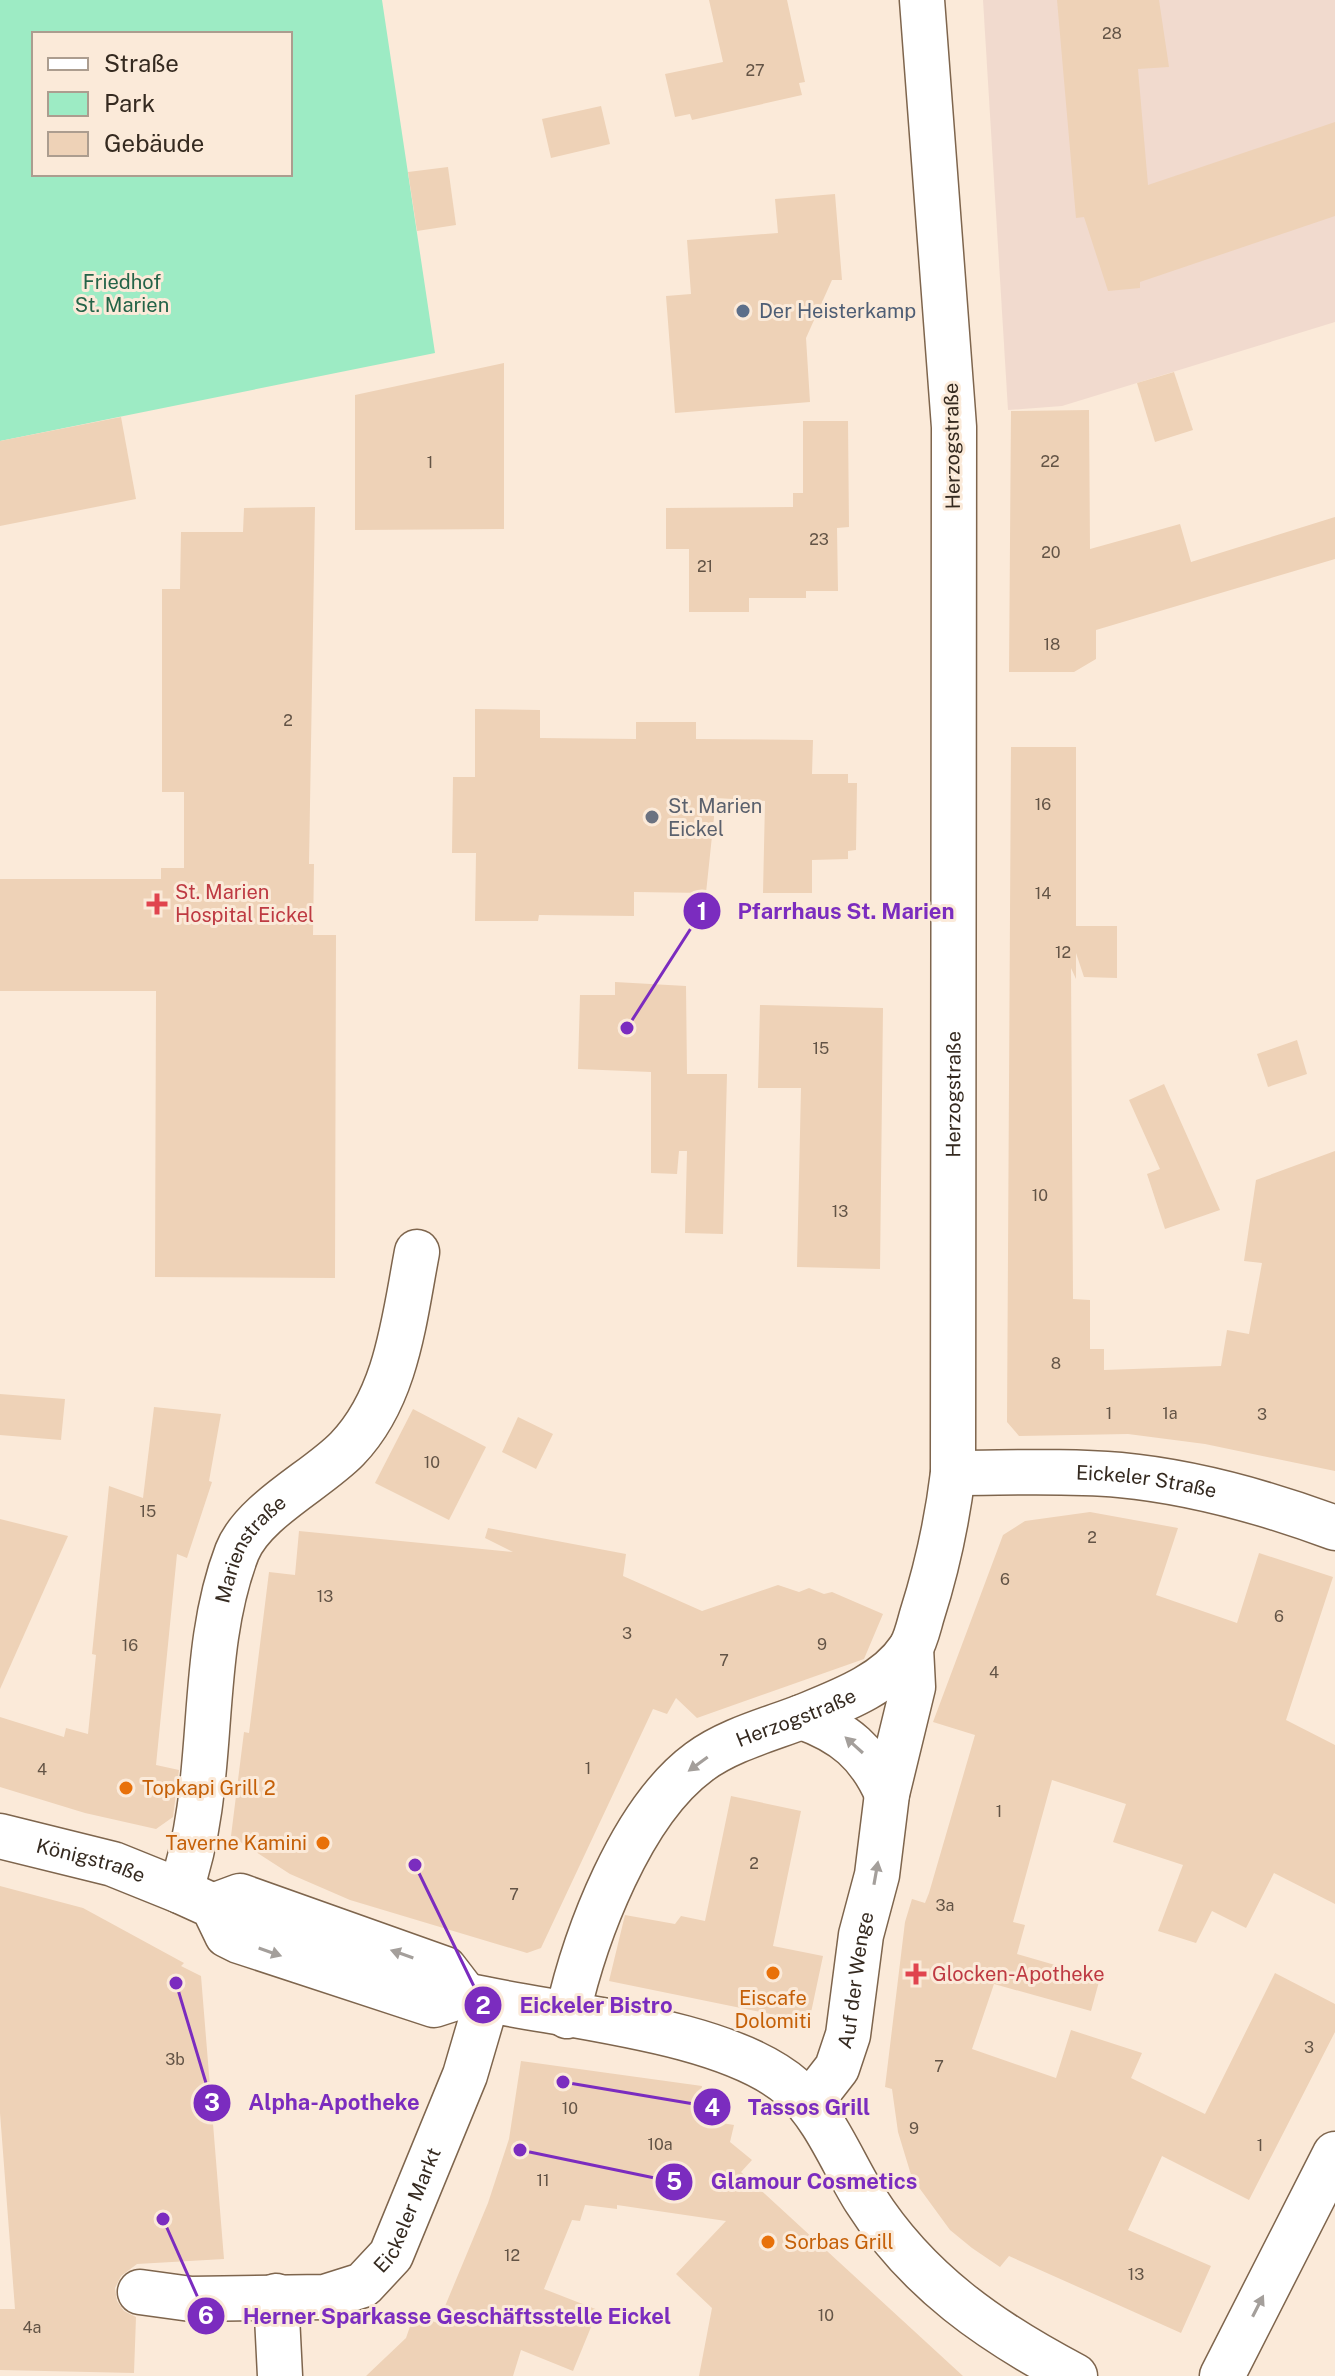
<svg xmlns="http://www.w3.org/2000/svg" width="1335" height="2376" viewBox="0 0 1335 2376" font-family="'Public Sans',sans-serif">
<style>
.industrial{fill:#f1dace}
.green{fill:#9debc4;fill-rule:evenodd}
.building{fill:#eed2b7}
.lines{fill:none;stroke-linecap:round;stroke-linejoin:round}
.minor-casing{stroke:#7e654d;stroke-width:47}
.minor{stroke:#fff;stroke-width:44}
.oneway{fill:#a49f9b}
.service-dot{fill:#5c6f8a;stroke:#fbead9;stroke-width:3}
.worship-dot{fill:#6b7280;stroke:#fbead9;stroke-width:3}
.health-dot{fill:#e0444e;stroke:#fbead9;stroke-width:3}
.food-dot{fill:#e8710a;stroke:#fbead9;stroke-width:3}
.labels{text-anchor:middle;stroke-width:6;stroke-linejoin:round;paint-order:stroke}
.number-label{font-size:16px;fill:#635446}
.park-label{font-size:20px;fill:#246448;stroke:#fbead9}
.service-label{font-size:20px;fill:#4e5e75;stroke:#fbead9;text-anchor:start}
.street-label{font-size:20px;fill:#352a20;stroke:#fbead9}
.worship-label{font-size:20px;fill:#5b616d;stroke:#fbead9;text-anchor:start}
.health-label{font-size:20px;fill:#be3a42;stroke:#fbead9;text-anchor:start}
.food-label{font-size:20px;fill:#c56008;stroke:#fbead9;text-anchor:start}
.leader{fill:none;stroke:#7b2cbf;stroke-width:3}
.callout-dot{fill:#7b2cbf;stroke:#fbead9;stroke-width:3}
.mark-label{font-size:24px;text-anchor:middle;font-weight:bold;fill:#fff}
.callout-label{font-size:22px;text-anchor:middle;font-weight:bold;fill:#7b2cbf;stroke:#fbead9;stroke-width:6;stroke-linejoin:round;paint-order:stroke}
</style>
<rect width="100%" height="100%" fill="#fbead9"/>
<polygon class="industrial" points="983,0 1335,0 1335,322 1062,406 1008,410"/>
<path class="green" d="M0,0h382l53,353 -435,88zM34,34h256v140h-256z"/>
<g class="building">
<polygon points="709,0 787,0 805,82 799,83 802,95 692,120 690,114 675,117 665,74 723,62"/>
<polygon points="1057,0 1159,0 1169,67 1138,69 1148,185 1335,122 1335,216 1140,282 1140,288 1108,291 1084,217 1076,218"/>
<polygon points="601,106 610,144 551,158 542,119"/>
<polygon points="448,167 456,225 417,231 408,172"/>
<polygon points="835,194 842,280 832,280 806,338 810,402 675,413 666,296 691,294 687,240 778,233 775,199"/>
<polygon points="504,363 504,529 355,530 355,395"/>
<polygon points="1174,372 1193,430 1155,442 1137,383"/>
<polygon points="1089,410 1090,549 1180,524 1191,562 1335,517 1335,559 1096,630 1096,659 1074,672 1009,672 1011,411"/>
<polygon points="121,417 136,499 0,526 0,441"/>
<polygon points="803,421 848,421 849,527 837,528 838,591 806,591 806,598 749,598 749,612 689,612 689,549 666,549 666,508 793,507 793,493 803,493"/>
<polygon points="315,507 309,864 314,864 313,935 336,935 335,1278 155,1277 156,991 0,991 0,879 161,879 161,868 184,868 184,792 162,792 162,589 180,589 181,532 243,532 244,508"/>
<polygon points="475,709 540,710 540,738 636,739 636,722 696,722 696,739 813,740 812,774 848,774 848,783 857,783 856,850 848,851 848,859 812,860 812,893 763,893 765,801 716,798 706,893 634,892 634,916 539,915 538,921 475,921 476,853 452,853 453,777 475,777"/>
<polygon points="1011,747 1076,747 1076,926 1117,926 1117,978 1084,977 1076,953 1076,979 1071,968 1073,1299 1090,1300 1090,1349 1104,1349 1104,1370 1221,1366 1227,1330 1249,1334 1262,1263 1244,1261 1256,1180 1335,1151 1335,1471 1205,1444 1128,1434 1019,1436 1007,1422"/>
<polygon points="615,982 686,986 687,1074 727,1074 723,1234 685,1233 687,1151 679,1151 677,1174 651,1173 651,1072 578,1069 580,995 615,995"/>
<polygon points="760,1005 883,1008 880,1269 797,1267 801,1088 758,1088"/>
<polygon points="1297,1040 1307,1074 1268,1087 1257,1054"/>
<polygon points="1164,1084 1220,1210 1165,1229 1147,1174 1160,1169 1129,1100"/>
<polygon points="0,1394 65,1399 61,1440 0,1435"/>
<polygon points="154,1407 221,1414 209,1481 212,1482 187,1558 177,1554 156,1765 179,1770 173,1817 156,1829 85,1813 0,1787 0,1717 64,1737 66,1728 88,1734 96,1655 92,1654 109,1486 143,1498"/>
<polygon points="413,1409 486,1447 449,1520 375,1483"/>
<polygon points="518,1417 553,1434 536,1469 502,1452"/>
<polygon points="1090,1512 1178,1528 1156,1595 1237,1623 1259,1553 1333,1577 1286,1720 1335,1745 1335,1904 1274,1873 1246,1928 1212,1911 1196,1943 1158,1931 1183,1865 1113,1842 1126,1804 1052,1780 1013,1922 1025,1925 1017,1954 1100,1978 1091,2011 994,1984 972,2049 1056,2078 1071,2030 1142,2053 1131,2078 1205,2114 1275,1973 1335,2004 1335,2032 1249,2200 1162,2156 1128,2230 1211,2266 1181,2333 1009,2256 1000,2267 972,2248 950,2230 912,2178 898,2132 892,2089 885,2087 905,1922 912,1899 925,1903 929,1893 975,1735 933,1722 1003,1535 1025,1521"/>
<polygon points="0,1519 68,1536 0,1689"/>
<polygon points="488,1528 626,1554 623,1576 702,1611 778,1585 799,1592 809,1588 824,1594 832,1592 883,1614 864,1659 697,1718 676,1698 667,1714 653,1709 541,1948 527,1953 350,1900 290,1874 231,1836 244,1732 249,1733 269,1572 295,1575 299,1531 513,1552 485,1538"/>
<polygon points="731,1796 801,1811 773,1946 823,1956 809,2022 609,1981 625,1915 675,1924 681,1916 705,1921"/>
<polygon points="0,1886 83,1908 184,1963 181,1966 201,1976 224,2259 137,2264 121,2276 115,2288 117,2301 124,2311 136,2317 134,2373 0,2370 0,2309 15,2309 0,2113"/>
<polygon points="521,2061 702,2086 697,2119 734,2125 730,2142 752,2160 741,2172 963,2376 699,2376 712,2308 676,2274 726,2221 617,2205 617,2209 585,2205 580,2221 572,2220 544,2289 598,2310 573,2371 521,2350 513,2376 366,2376 406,2338 414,2315 438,2323 488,2203 509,2139"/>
</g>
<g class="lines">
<g class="minor-casing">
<g id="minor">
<path id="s1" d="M953,1473c55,0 112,-3 167,2 74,7 145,27 215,53"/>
<path d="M802,1717c42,15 67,36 85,77"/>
<path id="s2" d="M0,1836l113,28 67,27 33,15 14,29 12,6 195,64 31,-10c90,21 260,33 328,93 32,28 50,76 72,111 52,82 126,133 210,177"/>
<path id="s3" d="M180,1891c39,-108 16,-232 57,-339 16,-41 80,-72 110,-103 50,-52 57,-129 70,-197"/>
<polyline points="213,1906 240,1896 445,1969 465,1995"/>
<path id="s4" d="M567,2016c18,-81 64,-204 132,-254 29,-22 72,-33 105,-46 37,-15 83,-32 106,-67 6,-9 9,-24 12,-34 15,-47 25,-93 31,-142l1,-1046 -32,-427"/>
<path id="s5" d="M809,2104l28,-36 11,-33 13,-100 16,-60 10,-81 26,-107 -2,-39"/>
<path id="s6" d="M140,2292l51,7 134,-2 38,-12 28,-30 74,-180 22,-75"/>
<polyline points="276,2296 280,2376"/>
<polyline points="1222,2376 1335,2154"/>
</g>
</g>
<use href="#minor" class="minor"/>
</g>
<defs><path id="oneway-solid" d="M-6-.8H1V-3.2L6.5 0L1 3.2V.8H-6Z" transform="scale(2)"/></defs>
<g class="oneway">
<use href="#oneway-solid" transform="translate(854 1745) rotate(-138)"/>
<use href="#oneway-solid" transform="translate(698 1764) rotate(144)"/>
<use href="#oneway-solid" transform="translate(876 1873) rotate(-80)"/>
<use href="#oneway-solid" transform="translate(270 1952) rotate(19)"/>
<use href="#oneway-solid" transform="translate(402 1954) rotate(-161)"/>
<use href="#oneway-solid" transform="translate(1258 2306) rotate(-63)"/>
</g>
<circle class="service-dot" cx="743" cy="311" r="8"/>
<circle class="worship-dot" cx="652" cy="817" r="8"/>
<g class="health-dot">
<path d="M153 892h8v8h8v8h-8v8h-8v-8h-8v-8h8z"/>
<path d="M912 1962h8v8h8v8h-8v8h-8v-8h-8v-8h8z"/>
</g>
<g class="food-dot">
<circle cx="126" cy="1788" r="8"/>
<circle cx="323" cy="1843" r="8"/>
<circle cx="773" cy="1973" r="8"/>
<circle cx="768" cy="2242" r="8"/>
</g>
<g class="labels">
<g class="number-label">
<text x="1112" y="39">28</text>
<text x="755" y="76">27</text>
<text x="1050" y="467">22</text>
<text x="430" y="468">1</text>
<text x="819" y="545">23</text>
<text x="1051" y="558">20</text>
<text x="705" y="572">21</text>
<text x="1052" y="650">18</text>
<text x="288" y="726">2</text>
<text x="1043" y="810">16</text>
<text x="1043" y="899">14</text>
<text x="1063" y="958">12</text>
<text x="821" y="1054">15</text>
<text x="1040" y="1201">10</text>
<text x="840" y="1217">13</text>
<text x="1056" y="1369">8</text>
<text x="1109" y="1419">1</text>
<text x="1170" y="1419">1a</text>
<text x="1262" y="1420">3</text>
<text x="432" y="1468">10</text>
<text x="148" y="1517">15</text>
<text x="1092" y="1543">2</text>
<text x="1005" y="1585">6</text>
<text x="325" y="1602">13</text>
<text x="1279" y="1622">6</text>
<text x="627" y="1639">3</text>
<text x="822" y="1650">9</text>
<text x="130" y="1651">16</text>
<text x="724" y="1666">7</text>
<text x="994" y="1678">4</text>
<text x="588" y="1774">1</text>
<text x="42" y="1775">4</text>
<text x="999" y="1817">1</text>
<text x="754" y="1869">2</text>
<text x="514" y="1900">7</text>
<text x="945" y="1911">3a</text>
<text x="1309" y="2053">3</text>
<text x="175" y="2065">3b</text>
<text x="939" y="2072">7</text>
<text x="570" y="2114">10</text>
<text x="914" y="2134">9</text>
<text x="660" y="2150">10a</text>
<text x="1260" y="2151">1</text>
<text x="543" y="2186">11</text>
<text x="512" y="2261">12</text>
<text x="1136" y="2280">13</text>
<text x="826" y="2321">10</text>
<text x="32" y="2333">4a</text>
</g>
<g class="park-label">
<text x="122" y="289">Friedhof<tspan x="122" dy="23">St. Marien</tspan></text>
</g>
<g class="service-label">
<text x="759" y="318">Der Heisterkamp</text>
</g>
<g class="street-label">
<text transform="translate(952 446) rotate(-91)" y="7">Herzogstraße</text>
<text dy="7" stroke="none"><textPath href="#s4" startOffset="1094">Herzogstraße</textPath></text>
<text dy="7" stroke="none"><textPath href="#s1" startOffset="194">Eickeler Straße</textPath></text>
<text dy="7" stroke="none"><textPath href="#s3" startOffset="354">Marienstraße</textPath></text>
<text dy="7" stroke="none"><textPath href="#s4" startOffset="398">Herzogstraße</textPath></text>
<text dy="7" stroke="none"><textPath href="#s2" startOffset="94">Königstraße</textPath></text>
<text dy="7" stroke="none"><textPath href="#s5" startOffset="136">Auf der Wenge</textPath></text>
<text dy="7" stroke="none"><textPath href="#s6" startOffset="314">Eickeler Markt</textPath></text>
</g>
<g class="worship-label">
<text x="668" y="813">St. Marien<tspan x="668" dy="23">Eickel</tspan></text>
</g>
<g class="health-label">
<text x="175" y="899">St. Marien<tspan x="175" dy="23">Hospital Eickel</tspan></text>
<text x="932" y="1981">Glocken-Apotheke</text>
</g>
<g class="food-label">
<text x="142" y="1795">Topkapi Grill 2</text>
<text x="307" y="1850" text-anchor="end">Taverne Kamini</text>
<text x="773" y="2005" text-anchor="middle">Eiscafe<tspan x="773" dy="23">Dolomiti</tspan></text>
<text x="784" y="2249">Sorbas Grill</text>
</g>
</g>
<path class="leader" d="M627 1028L702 911M415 1865L483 2005M176 1983L212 2103M563 2082L712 2107M520 2150L674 2182M163 2219L206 2316"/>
<g class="callout-dot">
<circle cx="627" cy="1028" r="8"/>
<circle cx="415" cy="1865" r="8"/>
<circle cx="176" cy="1983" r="8"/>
<circle cx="563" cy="2082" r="8"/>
<circle cx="520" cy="2150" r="8"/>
<circle cx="163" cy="2219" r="8"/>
<circle cx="702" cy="911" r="20"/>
<circle cx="483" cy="2005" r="20"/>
<circle cx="212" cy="2103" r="20"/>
<circle cx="712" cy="2107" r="20"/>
<circle cx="674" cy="2182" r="20"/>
<circle cx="206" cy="2316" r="20"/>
</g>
<g class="mark-label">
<text x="702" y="920">1</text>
<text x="483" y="2014">2</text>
<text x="212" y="2111">3</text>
<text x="712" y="2116">4</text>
<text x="674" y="2190">5</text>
<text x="206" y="2324">6</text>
</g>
<g class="callout-label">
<text x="846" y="919">Pfarrhaus St. Marien</text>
<text x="596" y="2013">Eickeler Bistro</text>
<text x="334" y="2110">Alpha-Apotheke</text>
<text x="809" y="2115">Tassos Grill</text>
<text x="814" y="2189">Glamour Cosmetics</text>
<text x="457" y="2324">Herner Sparkasse Geschäftsstelle Eickel</text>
</g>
<rect x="32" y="32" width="260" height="144" fill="#fbead9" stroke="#ac9d8f" stroke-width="2"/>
<rect x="48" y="58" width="40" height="12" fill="#ffffff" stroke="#ac9d8f" stroke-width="2"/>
<text x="104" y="72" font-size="24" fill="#352a20">Straße</text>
<rect x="48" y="92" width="40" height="24" fill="#9debc4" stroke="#ac9d8f" stroke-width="2"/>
<text x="104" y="112" font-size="24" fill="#352a20">Park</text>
<rect x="48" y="132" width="40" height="24" fill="#eed2b7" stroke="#ac9d8f" stroke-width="2"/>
<text x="104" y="152" font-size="24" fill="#352a20">Gebäude</text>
</svg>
